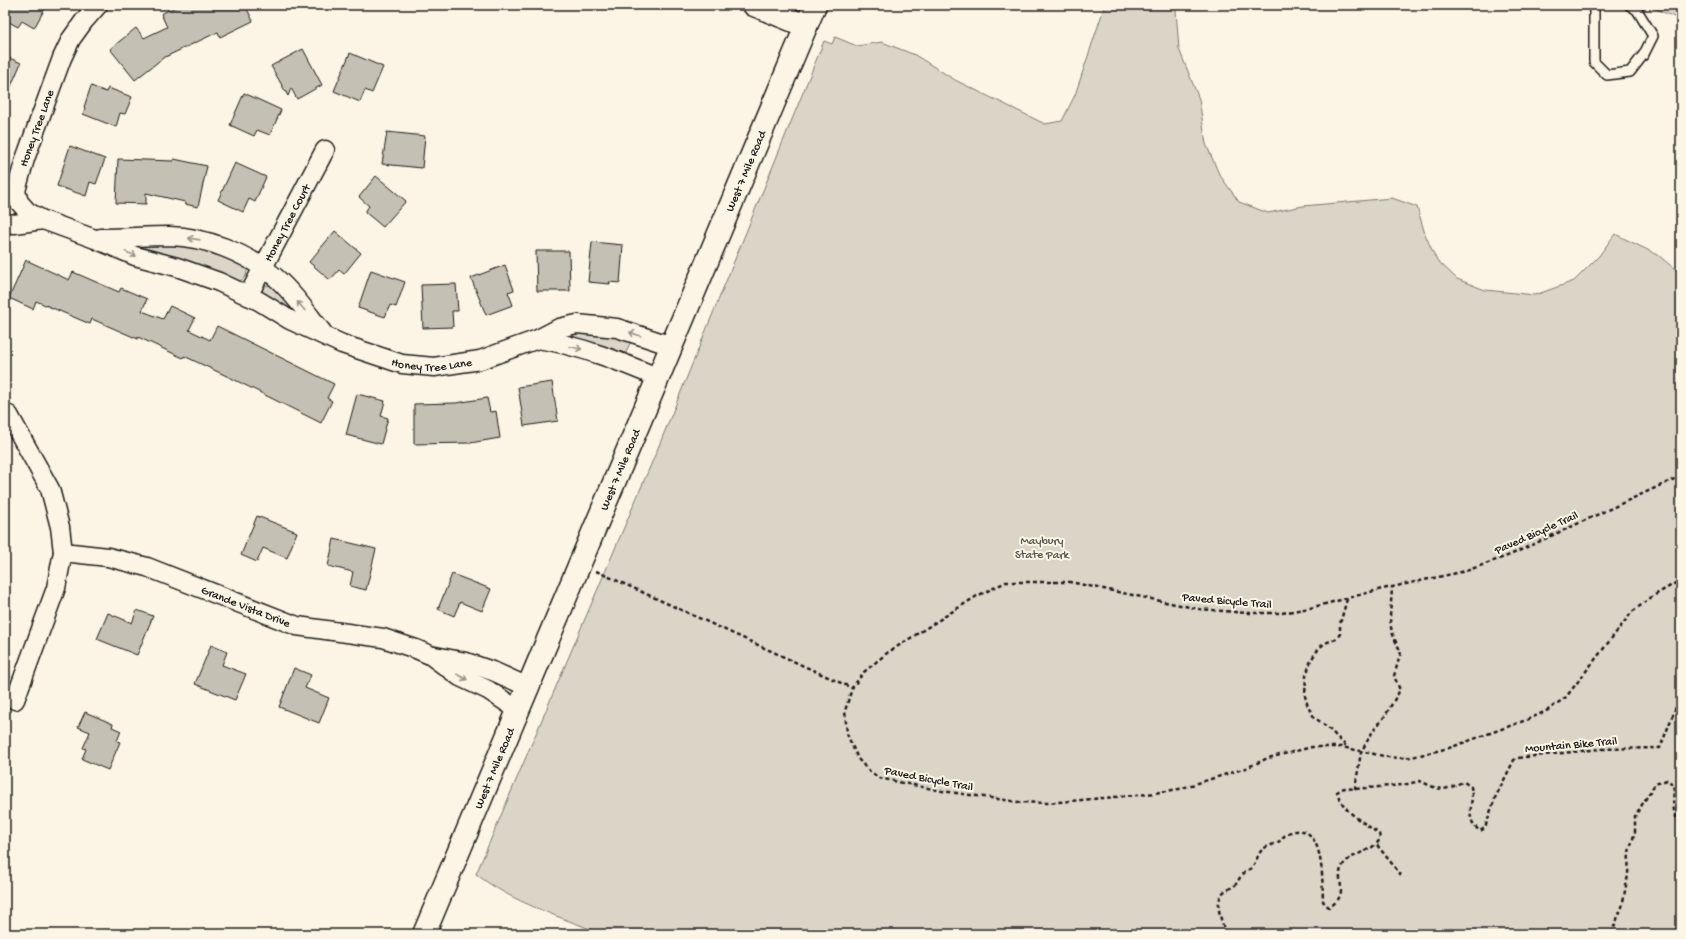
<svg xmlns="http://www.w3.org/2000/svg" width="1686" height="939" viewBox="0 0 1686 939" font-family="'Gochi Hand',sans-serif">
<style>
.green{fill:#dbd5c8;stroke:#7c7872}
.building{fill:#c4c0b3;stroke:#1c1c1c}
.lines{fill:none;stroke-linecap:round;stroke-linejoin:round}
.lane-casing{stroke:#1c1c1c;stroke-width:12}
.street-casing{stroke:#1c1c1c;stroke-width:21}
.secondary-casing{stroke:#1c1c1c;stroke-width:25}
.path{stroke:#1c1c1c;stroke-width:2.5;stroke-dasharray:4 3;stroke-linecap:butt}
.lane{stroke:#fcf5e5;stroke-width:9}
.street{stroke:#fcf5e5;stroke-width:18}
.secondary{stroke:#fcf5e5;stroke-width:22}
.oneway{stroke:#97938b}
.labels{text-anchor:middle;stroke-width:4;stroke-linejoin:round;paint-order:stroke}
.street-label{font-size:12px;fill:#1c1c1c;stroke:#fcf5e5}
.park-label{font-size:12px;fill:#555450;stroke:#fcf5e5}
</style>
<rect width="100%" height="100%" fill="#fcf5e5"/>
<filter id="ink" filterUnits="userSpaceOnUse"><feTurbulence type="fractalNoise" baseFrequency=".025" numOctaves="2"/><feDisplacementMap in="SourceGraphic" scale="8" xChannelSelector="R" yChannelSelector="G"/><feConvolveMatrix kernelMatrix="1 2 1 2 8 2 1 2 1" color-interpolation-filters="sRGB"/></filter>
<g filter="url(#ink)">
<g class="green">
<path d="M1105,5h69l2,5 3,39 20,50 7,45 13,30 20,28 29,11 35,-7 89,-8 25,9 8,27 11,25 21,20 28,11 50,5 39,-14 25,-25 16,-22 43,21 23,19v660h-1079c-43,-18 -89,-31 -126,-60l182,-426 166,-407 8,3 3,-7 22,9 25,-4 33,13 40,25 90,44 17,-3 13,-26z"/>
<polygon points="1647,5 1681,5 1681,20"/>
<path d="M176,243l29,5 41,18c3,10 -2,15 -12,16l-95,-32 -1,-4 2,-2z"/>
<polygon points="269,285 277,289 296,311 295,314 261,293 262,287"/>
<polygon points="596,331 629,339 630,343 626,353 619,353 568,340 562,334"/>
</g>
<g class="building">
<polygon points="5,5 47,5 34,28 22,21 18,27 5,20"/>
<polygon points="179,5 245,5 253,21 220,37 218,32 163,58 135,80 110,49 136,28 144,38 167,27 161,14"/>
<polygon points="303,49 322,85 297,99 291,88 288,96 271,66"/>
<polygon points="350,53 383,67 372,93 365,90 360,102 334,91"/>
<polygon points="5,56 21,63 5,100"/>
<polygon points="91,86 106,92 108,88 132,97 125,114 120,113 116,127 83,114 85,108 84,107"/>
<polygon points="244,93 281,110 270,135 257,130 254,136 230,125"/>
<polygon points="387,132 425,136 422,168 382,164"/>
<polygon points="70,146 105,159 96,184 90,182 86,196 57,186"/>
<polygon points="118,159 173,161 174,159 207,166 198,207 185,204 185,202 146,193 146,204 116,203"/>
<polygon points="235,163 266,177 255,202 249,199 243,212 218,200"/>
<polygon points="376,176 406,201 383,227 365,212 369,206 359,197"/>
<polygon points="335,231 361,253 344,274 339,270 330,280 309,262"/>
<polygon points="592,242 623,245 620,283 609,282 610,284 588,282"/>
<polygon points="536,251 569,251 570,291 537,291"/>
<polygon points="26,260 69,280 73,272 119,292 121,288 147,299 142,311 163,319 170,306 195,318 189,330 210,340 217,326 334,384 327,398 332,401 321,423 231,378 184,356 183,358 138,337 138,339 92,319 90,324 36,301 33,309 9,298"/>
<polygon points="505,265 514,290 508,292 513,305 486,315 471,278"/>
<polygon points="371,270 405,282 396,307 390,305 385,317 358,308"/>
<polygon points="456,284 458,311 452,311 453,327 423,328 421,285"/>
<polygon points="552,382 558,421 524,426 518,387"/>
<polygon points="357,394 385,401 381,416 388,418 381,444 346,435"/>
<polygon points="487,398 490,412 496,411 500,438 470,443 414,444 414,404 456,403"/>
<polygon points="257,516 297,532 287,558 263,548 257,562 241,555"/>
<polygon points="334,539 376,549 366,590 350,586 353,572 328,566"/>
<polygon points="452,574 491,589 482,611 460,602 454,616 438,609"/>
<polygon points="137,610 153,616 137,655 97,639 108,613 132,623"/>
<polygon points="211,645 227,652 222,665 246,674 235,700 195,684"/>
<polygon points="294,668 311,675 305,688 329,698 319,723 279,707"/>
<polygon points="85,712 113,724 112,727 121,731 117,741 120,742 108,770 82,759 86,749 83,748 90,732 78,727"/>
</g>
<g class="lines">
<g class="lane-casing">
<polyline id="lane" points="1594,5 1594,62 1607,75 1630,72 1644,54 1653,36 1637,10 1629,5"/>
</g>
<g class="street-casing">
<g id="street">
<path id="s1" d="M98,5l-14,16 -13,18 -9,19 -37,101 -9,32 3,11 9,10 15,8 52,19 40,17 42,11 42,15 40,19 31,19 52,24 60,20 32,3 46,-7 58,-21 21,-11 18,-4 40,4 55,18"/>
<polyline points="5,223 14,224 43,220"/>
<path d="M100,238c23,0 47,-2 70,-2 36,1 76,17 104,40 19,16 34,38 49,57"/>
<path id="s2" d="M248,296l77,-146"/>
<path d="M538,339c43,7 81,22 121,39"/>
<polyline points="9,415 50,489 60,527 63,552 56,588 15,700"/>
<path id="s3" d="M63,552l45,5 39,10 150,59 86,12 33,11 14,6 30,22 28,13 30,20"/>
<polyline points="435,656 466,662 495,672 528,687"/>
</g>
</g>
<g class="secondary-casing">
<g id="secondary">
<polyline points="754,5 806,26"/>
<path id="s4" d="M424,934l391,-929"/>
</g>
</g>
<g class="path">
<polyline points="1681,476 1510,555 1466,571 1378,590 1310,608 1282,613 1247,613 1199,609 1070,582 1006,582 977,596 887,653 864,672 852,688 845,711 847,734 858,759 868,770 879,778 942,791 1018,802 1048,803 1148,794 1179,789 1246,768 1268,758 1312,747 1342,747 1388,757 1400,758 1412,757 1449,748 1529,719 1548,710 1566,697 1632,612 1653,596 1681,580"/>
<polyline points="596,571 852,688"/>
<polyline points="1347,599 1340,624 1340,634 1336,639 1325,643 1319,648 1311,660 1306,676 1305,696 1308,707 1314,717 1328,728 1348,748"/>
<path d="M1355,789l6,-37 12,-21 12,-15 15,-26 -6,-14 7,-24c-16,-29 -10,-35 -9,-65"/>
<polyline points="1377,845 1401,875"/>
<path d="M1225,934c-2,-12 -9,-23 -5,-36 3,-9 10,-8 15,-13 3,-3 4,-7 7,-10 3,-3 7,-5 10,-8 5,-5 5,-13 11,-18 4,-3 9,-4 14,-6 5,-3 7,-9 14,-11 34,-11 31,49 32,69l2,3 4,3c23,-13 4,-28 14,-42 9,-13 29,-12 37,-26l-1,-5c-15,-12 -36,-21 -42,-42l7,-4 11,1 48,-4 17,-4c9,4 18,10 28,7 6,-1 10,-5 16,-6l7,5c4,17 -8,31 9,44l5,-3 10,-30 19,-38 3,-2 83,-9 60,-1 21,-54"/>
<path d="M1611,934l11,-27 6,-32 1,-23 6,-20v-16l20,-32 12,-4 7,5c0,12 -4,29 7,38"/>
</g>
<use href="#lane" class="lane"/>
<use href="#street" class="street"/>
<use href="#secondary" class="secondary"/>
</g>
<defs><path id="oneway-shaft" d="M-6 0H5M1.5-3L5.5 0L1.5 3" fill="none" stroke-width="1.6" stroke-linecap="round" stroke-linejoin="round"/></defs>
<g class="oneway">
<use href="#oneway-shaft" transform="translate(194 239) rotate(-172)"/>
<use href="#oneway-shaft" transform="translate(131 254) rotate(22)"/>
<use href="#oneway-shaft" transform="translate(301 306) rotate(-130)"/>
<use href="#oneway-shaft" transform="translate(635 334) rotate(-161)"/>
<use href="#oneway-shaft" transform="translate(576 348) rotate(14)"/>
<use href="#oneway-shaft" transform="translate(462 677) rotate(29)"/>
</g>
</g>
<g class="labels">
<g class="street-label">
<text transform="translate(36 128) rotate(-70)" y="4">Honey Tree Lane</text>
<text dy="4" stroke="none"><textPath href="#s4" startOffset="828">West 7 Mile Road</textPath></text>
<text dy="4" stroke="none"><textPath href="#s2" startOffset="83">Honey Tree Court</textPath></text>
<text dy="4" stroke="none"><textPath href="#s1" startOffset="665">Honey Tree Lane</textPath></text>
<text dy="4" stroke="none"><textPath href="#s4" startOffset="504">West 7 Mile Road</textPath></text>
<text transform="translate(1536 532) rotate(-24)" y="4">Paved Bicycle Trail</text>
<text transform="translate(1227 600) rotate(5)" y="4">Paved Bicycle Trail</text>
<text dy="4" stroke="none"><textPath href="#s3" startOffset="192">Grande Vista Drive</textPath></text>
<text transform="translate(1571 744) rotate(-5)" y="4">Mountain Bike Trail</text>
<text dy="4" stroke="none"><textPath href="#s4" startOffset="180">West 7 Mile Road</textPath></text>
<text transform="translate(929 778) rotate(11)" y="4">Paved Bicycle Trail</text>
</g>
<g class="park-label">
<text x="1042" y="544">Maybury<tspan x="1042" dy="14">State Park</tspan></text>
</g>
</g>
<rect width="1686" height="939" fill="none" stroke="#fcf5e5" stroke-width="20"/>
<rect x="10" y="10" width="1666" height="919" fill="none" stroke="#1c1c1c" stroke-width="1.5" filter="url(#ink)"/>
</svg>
